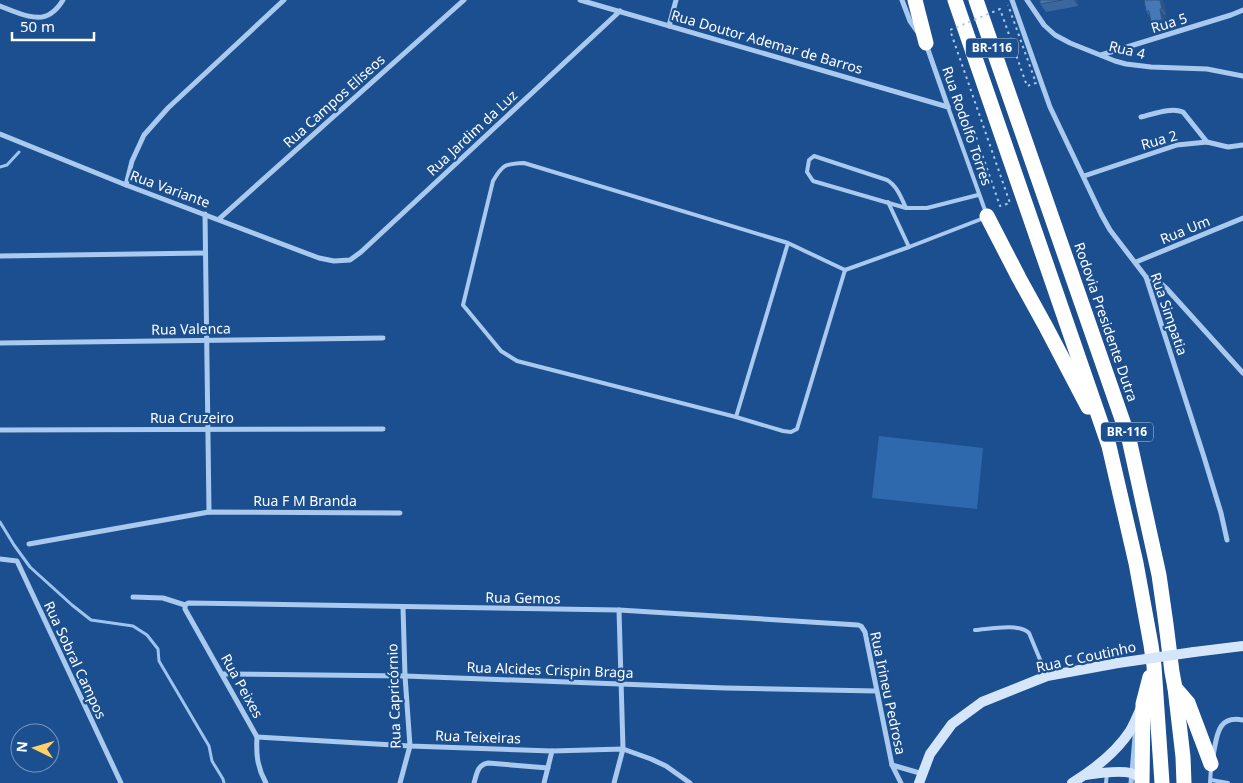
<svg xmlns="http://www.w3.org/2000/svg" width="1243" height="783" viewBox="0 0 1243 783" font-family="'Noto Sans',sans-serif">
<style>
.green{fill:#2e69ad}
.lines{fill:none;stroke-linecap:round;stroke-linejoin:round}
.stream{stroke:#9cc4f0;stroke-width:3}
.path{stroke:#a9c9ee;stroke-width:2;stroke-dasharray:2.5 4;stroke-linecap:butt}
.lane{stroke:#a9c9ee;stroke-width:4}
.street{stroke:#a9c9ee;stroke-width:5}
.secondary{stroke:#d6e6fa;stroke-width:10}
.highway{stroke:#fff;stroke-width:15}
.path-bridge{stroke:#a9c9ee;stroke-width:2;stroke-dasharray:2.5 4;stroke-linecap:butt}
.secondary-bridge{stroke:#d6e6fa;stroke-width:10}
.wall{fill:#3a679d}
.shaded-wall{fill:#305480}
.building{fill:#4478b7;stroke:#305480}
.labels{text-anchor:middle;stroke-width:4.5;stroke-linejoin:round;paint-order:stroke}
.shield{fill:#1b4f8f;stroke:#bbcadd;stroke-width:1}
.shield-label{font-size:12px;font-weight:bold;fill:#fff}
.street-label{font-size:14px;fill:#fff;stroke:#1b4f8f}
</style>
<rect width="100%" height="100%" fill="#1b4f8f"/>
<polygon class="green" points="879,436 983,448 977,509 872,498"/>
<g class="lines">
<g class="stream">
<polyline points="0,167 7,165 19,152"/>
<polyline points="0,522 14,545 30,567 72,605 91,620 133,626 147,635 158,649 159,661 209,746 212,761 223,779 224,783"/>
</g>
<polyline class="path" points="963,128 972,125"/>
<g class="lane">
<polyline points="948,107 986,213"/>
<polyline points="888,202 909,247"/>
<path d="M906,208c-5,-11 -9,-22 -19,-28l-73,-24 -5,4 -2,12 6,9 93,27h21l51,-13"/>
<path d="M788,243l-52,174 -219,-56 -16,-10 -38,-46 30,-124c10,-17 12,-17 31,-18l264,80 57,27 64,-23 75,-29"/>
<polyline points="736,417 783,431 791,432 797,429 845,270"/>
<path d="M975,630c15,-1 44,-7 54,3l17,41"/>
<polyline points="1211,780 1228,783"/>
<polyline points="1106,783 1107,773"/>
<polyline points="1210,783 1211,768"/>
</g>
<g class="street">
<polyline points="580,0 948,107"/>
<polyline points="902,0 910,21 917,31"/>
<polyline points="1012,0 1050,107 1101,214 1110,230 1146,277 1204,457 1221,513 1227,540"/>
<polyline points="1027,0 1044,25 1055,35 1070,43 1115,61 1126,64 1151,67 1207,69 1243,76"/>
<path d="M0,6c13,5 37,17 50,8 5,-3 10,-9 13,-14"/>
<polyline points="669,26 676,0"/>
<polyline points="926,44 948,107"/>
<polyline points="1101,55 1231,15 1243,10"/>
<path d="M1141,117c13,-3 30,-10 42,-5l24,30"/>
<polyline points="0,134 126,185 319,258 334,261 350,260 361,252 620,11"/>
<polyline points="1084,176 1177,145 1207,142 1228,147 1243,145"/>
<polyline points="126,185 132,161 144,135 168,108 284,0"/>
<polyline points="205,214 209,512"/>
<polyline points="219,219 464,0"/>
<polyline points="0,256 205,253"/>
<polyline points="1136,262 1243,218"/>
<polyline points="1146,277 1159,282 1167,289 1243,373"/>
<polyline points="0,343 383,338"/>
<polyline points="0,430 383,429"/>
<polyline points="29,544 209,512 400,513"/>
<polyline points="0,559 17,561 121,783"/>
<polyline points="133,597 163,598 185,605"/>
<polyline points="185,605 188,603 619,610 858,625 861,626 865,632 892,765 901,783"/>
<path d="M185,605v4l72,128c-1,17 0,30 9,46"/>
<polyline points="223,674 405,676 725,688 876,691"/>
<polyline points="257,737 410,746 552,751 623,749 651,759 666,766 690,783"/>
<path d="M1213,756c4,-20 4,-41 30,-36"/>
<polyline points="892,765 923,774"/>
<polyline points="400,783 410,746 405,676 403,607"/>
<path d="M474,783c3,-9 3,-18 14,-20l60,5"/>
<polyline points="544,783 552,751"/>
<polyline points="614,783 623,749 619,610"/>
<polyline points="1131,783 1136,726"/>
</g>
<g class="secondary">
<polyline points="1194,652 1243,646"/>
<path d="M1086,775c13,-2 32,-5 45,-2 4,1 7,4 11,5"/>
<polyline points="919,783 930,754 952,724 982,702 1047,676 1118,663"/>
<path d="M1072,783c21,-13 45,-32 58,-52 4,-7 7,-14 10,-21"/>
</g>
<g class="highway">
<polyline points="915,0 926,43"/>
<polyline points="955,0 1109,446 1136,563 1151,645 1154,666 1162,783"/>
<polyline points="976,0 1129,439 1159,575 1166,624 1172,672 1175,688 1183,757 1184,783"/>
<polyline points="987,216 1019,278 1046,327 1088,407"/>
<polyline points="1175,688 1188,703 1211,764"/>
<polyline points="1142,783 1143,704 1150,677"/>
</g>
<polyline class="path-bridge" points="972,125 1000,206 1010,203 950,30 1000,9 1027,86 1036,83 1008,5"/>
<polyline class="secondary-bridge" points="1118,663 1194,652"/>
</g>
<g class="wall">
<polygon points="1040,0 1077,0 1078,6 1046,12 1040,4"/>
<polygon points="1164,2 1166,15 1165,15 1167,26 1155,28 1151,22 1150,17 1146,11"/>
</g>
<g class="shaded-wall">
<polygon points="1074,0 1077,0 1078,6"/>
<polygon points="1160,0 1163,0 1164,2 1166,15 1162,8"/>
<polygon points="1160,9 1165,15 1167,26 1162,20"/>
</g>
<g class="building">
<polygon points="1040,0 1063,0 1040,4"/>
<polygon points="1144,0 1160,0 1162,8 1160,9 1162,20 1151,22 1149,11 1146,11"/>
</g>
<g class="labels">
<g class="shield">
<rect x="966" y="38.5" width="52" height="19" rx="4"/>
<rect x="1101" y="422.5" width="52" height="19" rx="4"/>
</g>
<g class="shield-label">
<text x="992" y="52">BR-116</text>
<text x="1127" y="436">BR-116</text>
</g>
<g class="street-label">
<text transform="translate(1169 23) rotate(-17)" y="5">Rua 5</text>
<text transform="translate(767 42) rotate(16)" y="5">Rua Doutor Ademar de Barros</text>
<text transform="translate(1127 50) rotate(14)" y="5">Rua 4</text>
<text transform="translate(334 101) rotate(-42)" y="5">Rua Campos Eliseos</text>
<text transform="translate(967 126) rotate(71)" y="5">Rua Rodolfo Torres</text>
<text transform="translate(472 133) rotate(-43)" y="5">Rua Jardim da Luz</text>
<text transform="translate(1159 140) rotate(-16)" y="5">Rua 2</text>
<text transform="translate(170 189) rotate(20)" y="5">Rua Variante</text>
<text transform="translate(1185 230) rotate(-22)" y="5">Rua Um</text>
<text transform="translate(1169 314) rotate(71)" y="5">Rua Simpatia</text>
<text transform="translate(1106 322) rotate(71)" y="5">Rodovia Presidente Dutra</text>
<text transform="translate(191 329) rotate(-1)" y="5">Rua Valenca</text>
<text x="192" y="423">Rua Cruzeiro</text>
<text x="305" y="506">Rua F M Branda</text>
<text transform="translate(523 598) rotate(1)" y="5">Rua Gemos</text>
<text transform="translate(1086 657) rotate(-12)" y="5">Rua C Coutinho</text>
<text transform="translate(75 660) rotate(65)" y="5">Rua Sobral Campos</text>
<text transform="translate(550 670) rotate(2)" y="5">Rua Alcides Crispin Braga</text>
<text transform="translate(242 686) rotate(61)" y="5">Rua Peixes</text>
<text transform="translate(888 693) rotate(78)" y="5">Rua Irineu Pedrosa</text>
<text transform="translate(394 696) rotate(-92)" y="5">Rua Capricórnio</text>
<text transform="translate(478 737) rotate(2)" y="5">Rua Teixeiras</text>
</g>
</g>
<g transform="translate(35 748) rotate(275)"><circle r="24" fill="#1b4f8f" stroke="#7695bc"/>
<path d="M0-4L9 19L0 12L-9 19Z" fill="#ffd166"/>
<text y="-8" font-size="14" font-weight="bold" text-anchor="middle" fill="#ffffff">N</text>
</g>
<path d="M12 32v8h82v-8" fill="none" stroke="#ffffff" stroke-width="2.5"/>
<text x="20" y="32" font-size="15" fill="#ffffff" stroke="#1b4f8f" stroke-width="4" paint-order="stroke">50 m</text>
</svg>
